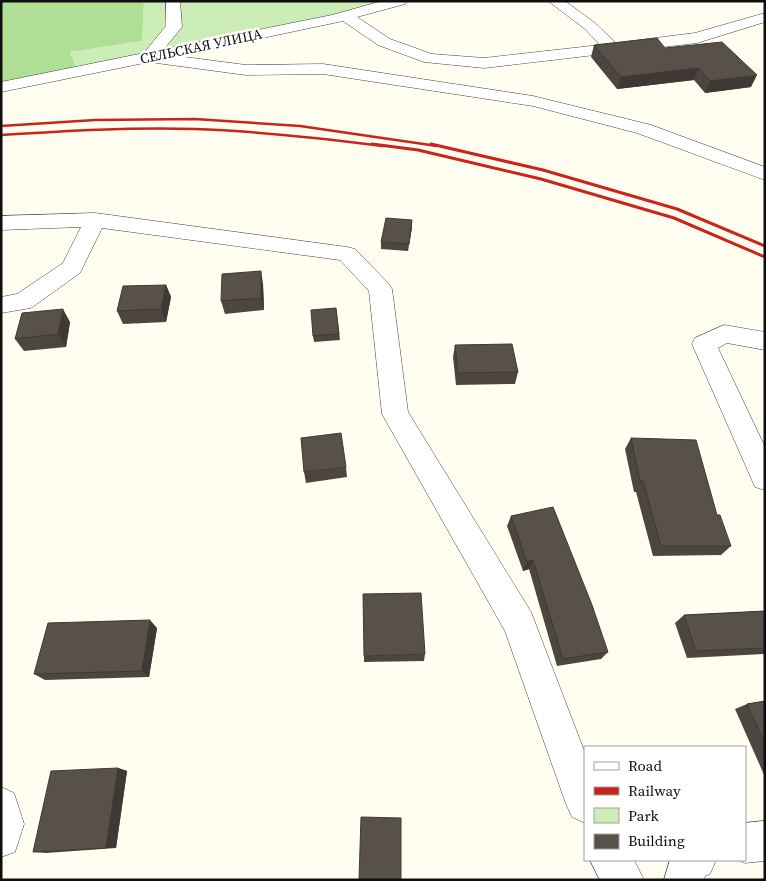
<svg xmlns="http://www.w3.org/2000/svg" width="766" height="881" viewBox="0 0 766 881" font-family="'Source Serif 4',serif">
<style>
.green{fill:#cdedb6}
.forest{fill:#aedf94}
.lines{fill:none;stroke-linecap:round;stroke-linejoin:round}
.minor-casing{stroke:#414141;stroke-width:1}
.minor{fill:#fff;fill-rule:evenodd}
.rail-far1{stroke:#ca241b;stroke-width:2.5}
.rail{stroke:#ca241b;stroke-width:3}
.wall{fill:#4c4640}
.shaded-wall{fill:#3e3934}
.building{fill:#58514a;stroke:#3e3934}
.labels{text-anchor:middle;stroke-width:5;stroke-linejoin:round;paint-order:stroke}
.far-street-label{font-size:14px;fill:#0e0e0e;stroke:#fff}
</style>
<rect width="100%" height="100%" fill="#fffef0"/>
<polygon class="green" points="144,1 386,1 345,12 76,68 70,52 142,41"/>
<polygon class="forest" points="1,1 144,1 142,41 70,52 76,68 1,83"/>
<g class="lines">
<g class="minor-casing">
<g id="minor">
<polygon points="166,1 180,1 182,27 164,49 332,15 382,1 407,1 405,4 357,17 390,39 432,54 484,58 600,45 585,29 548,1 565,1 595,23 616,43 695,33 765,13 765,22 697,43 484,68 424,62 378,45 343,21 177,56 246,65 323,64 533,96 651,125 765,167 765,180 637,133 533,106 323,74 246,75 149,62 1,92 1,82 144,53 166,26"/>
<polygon points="95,213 347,247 355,249 388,283 392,289 408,412 531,612 585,753 585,823 572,817 566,804 505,631 382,414 369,291 340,260 102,228 80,273 31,308 1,313 1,297 17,294 63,263 81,227 1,230 1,216"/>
<polygon points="724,325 765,332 765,350 727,343 718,348 765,447 765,490 755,487 692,344 695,338"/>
<polygon points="1,787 14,793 24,824 15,852 1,857"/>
<polygon points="765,821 765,861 745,863 738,860 745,860 745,823"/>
<polygon points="590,860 634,860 644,880 600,880"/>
<polygon points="670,860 716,860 710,874 705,876 704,880 664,880"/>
</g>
</g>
<use href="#minor" class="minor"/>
<g class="rail-far1">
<polyline points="1,126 95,120 195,119 300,126 437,146"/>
<path d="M1,135c64,-4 129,-8 193,-6 63,2 126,9 189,17"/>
</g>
<g class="rail">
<polyline points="372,144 418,150 541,179 674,218 765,257"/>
<polyline points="431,144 543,170 677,209 765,246"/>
</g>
</g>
<g class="wall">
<polygon points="594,45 665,48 751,87 705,93 694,80 617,89 591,57"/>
<polygon points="412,227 408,251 381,249 381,242"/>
<polygon points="263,284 264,310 225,314 221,301"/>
<polygon points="166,285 171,297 166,322 123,324 117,311"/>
<polygon points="336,308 340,340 314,342 313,336"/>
<polygon points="70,322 66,347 24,351 15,339"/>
<polygon points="455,345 518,372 515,384 456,385 453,357"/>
<polygon points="631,438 717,515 731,546 721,555 653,556 636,492 634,492 625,449"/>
<polygon points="346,467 347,477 306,483 304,472"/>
<polygon points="511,516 608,652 601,659 557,666 529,569 523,571 507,526"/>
<polygon points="765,611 765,654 687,658 675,623 684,615"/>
<polygon points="157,628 149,677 45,680 34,674"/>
<polygon points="425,654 424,661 364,662 364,656"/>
<polygon points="765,701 765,777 735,709 747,704"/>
<polygon points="118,768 127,771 116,848 46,853 33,852"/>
</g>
<g class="shaded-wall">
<polygon points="699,68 694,80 617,89 621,77"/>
<polygon points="757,75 751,87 705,93 710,81"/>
<polygon points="412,220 412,227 408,251 409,244"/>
<polygon points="261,271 263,284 264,310 261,298"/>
<polygon points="166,285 171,297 166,322 161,309"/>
<polygon points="63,309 70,322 66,347 58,334"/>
<polygon points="533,560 529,569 523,571 527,562"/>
<polygon points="150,620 157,628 149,677 142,671"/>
<polygon points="118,768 127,771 116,848 106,848"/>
</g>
<g class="building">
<polygon points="657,38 665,48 722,42 757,75 710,81 699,68 621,77 594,45"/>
<polygon points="386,218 412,220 409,244 381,242"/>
<polygon points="261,271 261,298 221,301 222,274"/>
<polygon points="166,285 161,309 117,311 123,286"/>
<polygon points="336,308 339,334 313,336 311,310"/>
<polygon points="63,309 58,334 15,339 22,313"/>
<polygon points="512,344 518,372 458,373 455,345"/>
<polygon points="341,433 346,467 304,472 301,438"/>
<polygon points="631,438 696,440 717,515 720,515 731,546 661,546 643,481 640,481"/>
<polygon points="553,507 592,605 608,652 563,659 533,560 527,562 511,516"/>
<polygon points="421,593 425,654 364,656 363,594"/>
<polygon points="765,611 765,648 696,651 684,615"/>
<polygon points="150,620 142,671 34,674 48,623"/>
<polygon points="765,701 765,744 747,704"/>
<polygon points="118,768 106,848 33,852 51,771"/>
<polygon points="361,817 401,818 401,880 359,880"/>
</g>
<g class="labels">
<g class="far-street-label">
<text transform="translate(201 46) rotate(-12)" y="5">СЕЛЬСКАЯ УЛИЦА</text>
</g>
</g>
<rect width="766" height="881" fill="none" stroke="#0e0e0e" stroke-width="5"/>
<rect x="584" y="746" width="162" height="115" fill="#ffffff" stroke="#9f9f9f"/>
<rect x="594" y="762" width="25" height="8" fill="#ffffff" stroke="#9f9f9f"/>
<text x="628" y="771" font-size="15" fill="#0e0e0e">Road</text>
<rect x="594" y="787" width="25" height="8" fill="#ca241b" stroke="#9f9f9f"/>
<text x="628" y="796" font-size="15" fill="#0e0e0e">Railway</text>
<rect x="594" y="808" width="25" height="15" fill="#cdedb6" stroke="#9f9f9f"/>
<text x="628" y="821" font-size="15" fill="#0e0e0e">Park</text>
<rect x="594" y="834" width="25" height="15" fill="#58514a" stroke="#9f9f9f"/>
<text x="628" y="846" font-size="15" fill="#0e0e0e">Building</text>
</svg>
